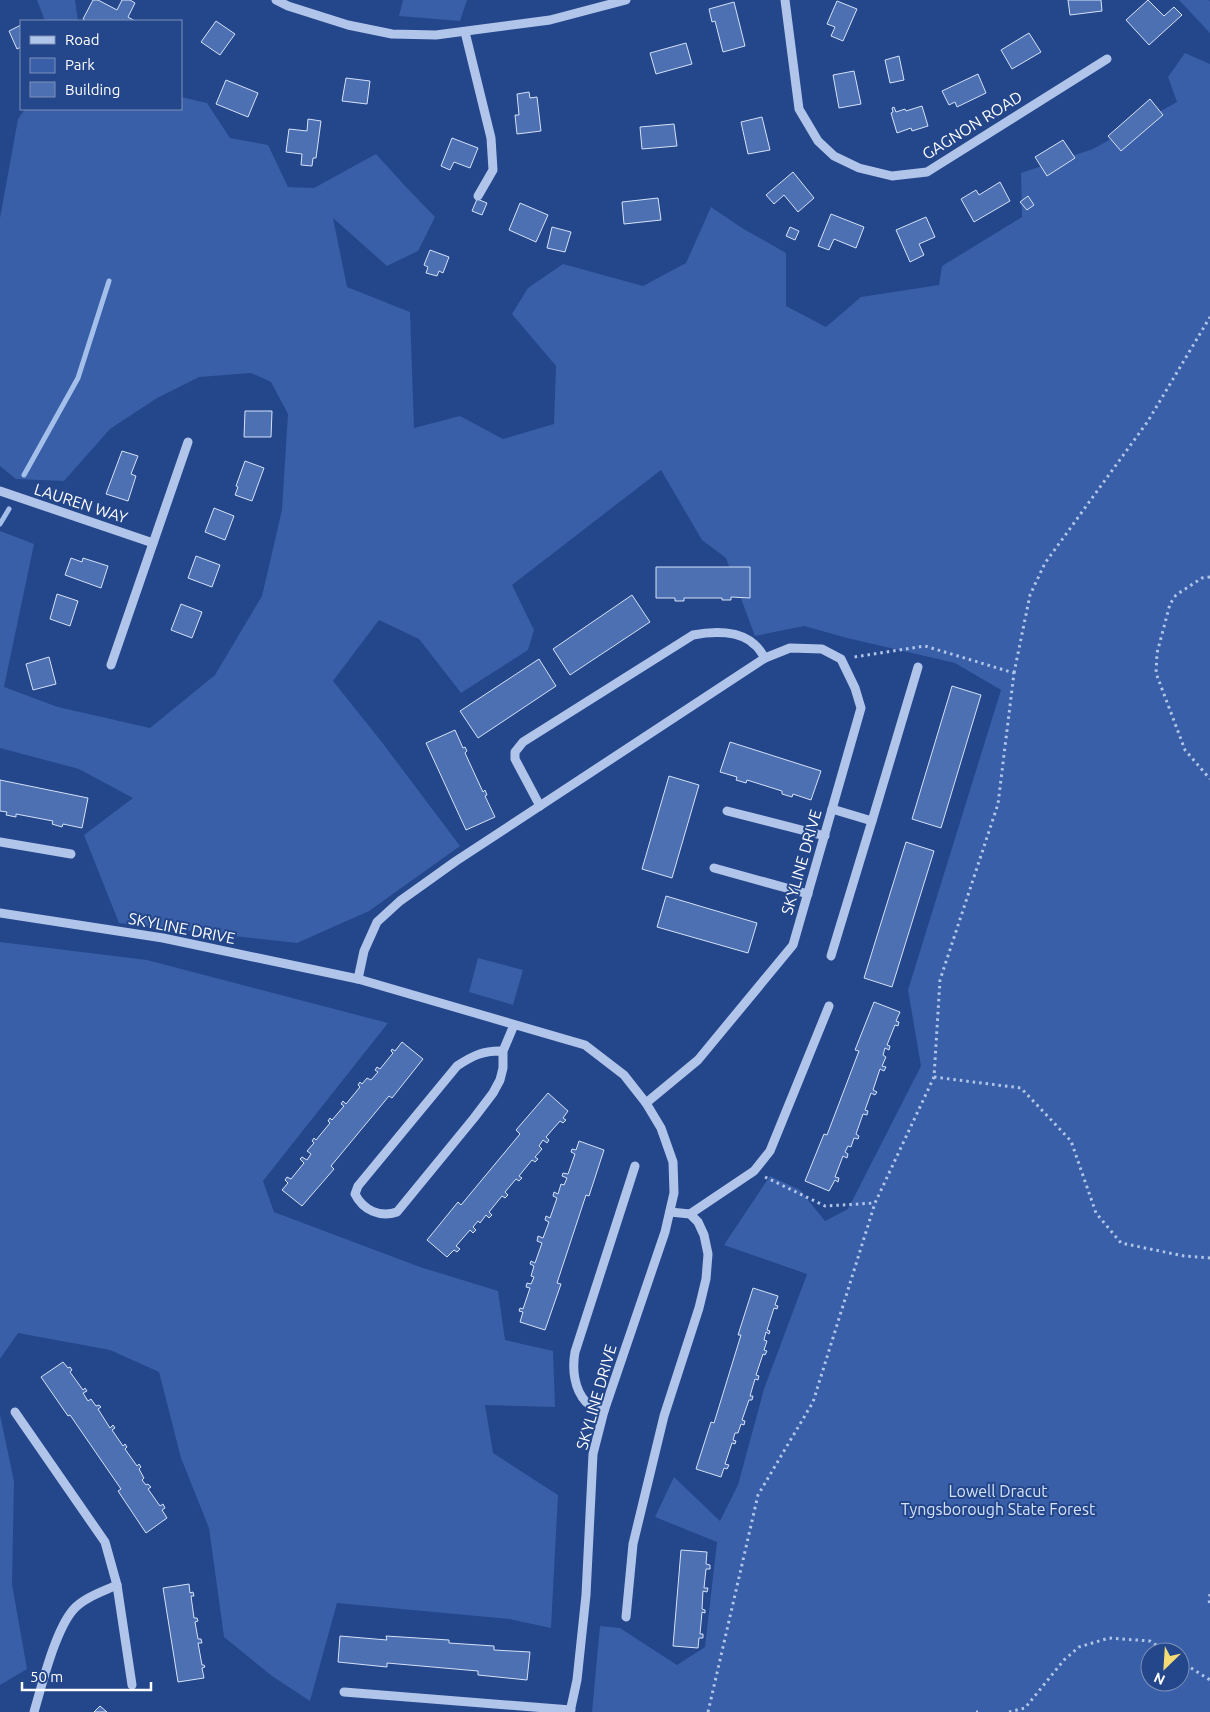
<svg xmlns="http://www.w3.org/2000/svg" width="1210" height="1712" viewBox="0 0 1210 1712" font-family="Ubuntu,sans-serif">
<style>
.green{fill:#385fa7;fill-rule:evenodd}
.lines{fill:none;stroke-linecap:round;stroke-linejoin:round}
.stream{stroke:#a5bfeb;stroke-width:5}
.building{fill:#4c70b2;stroke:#d5e2f8}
.path{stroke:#b1c5ea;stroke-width:3;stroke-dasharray:2.5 4;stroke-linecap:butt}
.minor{stroke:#b1c5ea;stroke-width:9}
.labels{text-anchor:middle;stroke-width:4;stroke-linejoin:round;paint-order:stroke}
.street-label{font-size:16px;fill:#fff;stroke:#24468b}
.park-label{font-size:16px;fill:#d5e2f8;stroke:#24468b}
</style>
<rect width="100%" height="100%" fill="#24468b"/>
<g class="green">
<polygon points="37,0 75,0 78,21 45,21"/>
<polygon points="403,0 467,0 460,21 399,16"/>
<polygon points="1179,0 1209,0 1210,2 1210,33"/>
<path d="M1185,53l25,11v1648h-618l8,-86 20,2 57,37 28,-18 12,-105 -62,-25 19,-40 46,44 18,-36 26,-96 43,-115 -83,-29 46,-69 30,14 25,31 23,-12 73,-143 -13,-76 93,-300 -46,-27 -108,-25 -43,-12 -49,10 -29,-78 -24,-18 -41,-70 -149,115 22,45 -6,20 -67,43 -42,-54 -40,-19 -46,61 48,60 79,105 -91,65 -72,32 -178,-20 -35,-88 49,-37 -54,-29 -79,-21v-217l34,13 -30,143 54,20 92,21 65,-53 47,-79 20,-86 6,-96 -17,-32 -20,-9 -52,4 -42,21 -47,31 -46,52 -48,-2 -16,-13v-248l18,-99 7,-10h156v-12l26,6 23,35 38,7 20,42 26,1 62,-34 30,33 29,30 -17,34 -31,15 -54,-48 14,69 63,25 4,116 46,-12 43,23 51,-15 2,-58 -44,-52 16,-26 35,-24 80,22 43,-23 25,-56 31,21 44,25v53l40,21 35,-30 78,-12 3,-19 80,-49 -1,-44 72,-24 84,-47 -9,-25zM1150,1652h30v30h-30z"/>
<polygon points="0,942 147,960 388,1023 263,1181 274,1212 420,1267 498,1291 505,1340 553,1351 555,1407 485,1405 493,1453 558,1495 551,1628 509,1619 337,1603 310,1701 272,1676 224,1637 209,1528 181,1458 159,1372 110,1350 18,1333 0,1359"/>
<polygon points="478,958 523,970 513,1005 469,992"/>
<polygon points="0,1415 14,1481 12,1584 27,1669 0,1685"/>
</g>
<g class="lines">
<g class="stream">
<polyline points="24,475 78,378 109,281"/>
<polyline points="0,524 9,509"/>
</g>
</g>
<g class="building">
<polygon points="93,0 98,0 117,10 122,0 130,0 135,3 128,17 135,21 87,21 83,19"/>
<polygon points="1068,0 1101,0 1102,11 1070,15"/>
<polygon points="1148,0 1164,16 1174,7 1182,15 1149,45 1126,20"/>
<polygon points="837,1 857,9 843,41 831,36 835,27 827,24"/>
<polygon points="734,2 745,46 723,52 715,21 712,22 709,9"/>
<polygon points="216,21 235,34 220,55 201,42"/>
<polygon points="21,25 21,47 17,49 9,31"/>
<polygon points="1029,33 1041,52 1012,69 1001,50"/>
<polygon points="686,43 692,64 656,74 650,53"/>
<polygon points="899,56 904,80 890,83 885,60"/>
<polygon points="854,71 861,104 839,108 833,75"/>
<polygon points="978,74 986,93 957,107 955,102 949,105 942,91"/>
<polygon points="346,78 370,81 367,104 342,101"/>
<polygon points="226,80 258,93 248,117 216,104"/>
<polygon points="529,92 530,98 537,97 541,131 517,134 515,115 519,115 517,94"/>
<polygon points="1150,99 1163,115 1121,151 1108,136"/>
<polygon points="922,106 928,126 912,131 911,128 897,133 891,113 893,112 892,108 894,107 896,112 905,109 906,111"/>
<polygon points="762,117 770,150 748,154 741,122"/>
<polygon points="308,119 321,121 316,158 313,158 312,166 301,165 302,154 286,152 289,129 307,131"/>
<polygon points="674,124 677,146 642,149 640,127"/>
<polygon points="452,138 478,148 470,168 454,162 450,170 441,166"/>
<polygon points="1063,140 1075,158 1047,176 1035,157"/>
<polygon points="793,172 814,198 798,212 784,195 774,204 766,195"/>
<polygon points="1000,182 1010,201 974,222 961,199 976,190 979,195"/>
<polygon points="1028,196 1034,205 1027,210 1020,202"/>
<polygon points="658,198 661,220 624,224 622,202"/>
<polygon points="477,199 487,203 482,215 472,211"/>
<polygon points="520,203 548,215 536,242 509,230"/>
<polygon points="831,214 864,227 856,248 834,239 829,250 818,246"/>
<polygon points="926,217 935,237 919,244 924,255 910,262 896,230"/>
<polygon points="552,227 571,232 565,252 547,248"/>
<polygon points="790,227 799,231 795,240 786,236"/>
<polygon points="430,250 449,257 443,273 439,271 437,276 426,273 428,267 424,265"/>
<polygon points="245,411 272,411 271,437 244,437"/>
<polygon points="122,451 138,456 131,474 136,476 128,501 106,494"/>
<polygon points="245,461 264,468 252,501 235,495 238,487 236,486"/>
<polygon points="214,508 234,516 225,540 205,532"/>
<polygon points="196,556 220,565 212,587 188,578"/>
<polygon points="71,558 82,562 83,558 108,566 101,588 65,575"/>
<polygon points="656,567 750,567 750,598 731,597 731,600 722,600 722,598 684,598 684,601 675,601 675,598 656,598"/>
<polygon points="57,594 78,601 70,626 50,619"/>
<polygon points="632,595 650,622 570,675 553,649"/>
<polygon points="181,604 202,612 192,638 171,630"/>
<polygon points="49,657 56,684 33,690 26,664"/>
<polygon points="539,659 556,686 478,738 460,711"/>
<polygon points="952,686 981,695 941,828 912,819"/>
<polygon points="455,730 463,748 465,747 467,751 465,753 483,792 485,790 487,795 485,796 495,817 466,830 426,743"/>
<polygon points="730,742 821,771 811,800 793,794 792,797 782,794 782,791 747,780 746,783 736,780 737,777 720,772"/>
<polygon points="669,776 699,785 672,878 642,869"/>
<polygon points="0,780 88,798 82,828 63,824 62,827 52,824 53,821 16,814 16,817 6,815 7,812 0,811"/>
<polygon points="906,842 934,851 892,987 864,978"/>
<polygon points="666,896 757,923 748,953 657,927"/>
<polygon points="874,1002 900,1012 896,1021 899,1022 898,1026 895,1025 887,1045 890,1046 889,1050 885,1048 883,1055 886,1057 882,1066 886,1067 884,1071 880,1069 873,1090 877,1092 875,1095 871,1093 865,1110 868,1111 867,1115 863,1114 856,1134 859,1136 858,1139 854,1138 851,1147 848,1146 845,1152 848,1154 847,1158 843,1156 835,1177 839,1178 838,1182 835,1180 829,1191 805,1181 824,1134 827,1135 859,1051 855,1050"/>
<polygon points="402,1042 423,1059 392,1098 389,1096 331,1166 334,1169 302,1206 282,1190 288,1183 285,1180 287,1177 291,1179 304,1163 300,1159 302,1157 307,1160 311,1154 307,1151 314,1143 312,1141 314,1138 316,1140 330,1123 328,1121 330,1118 332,1120 344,1106 341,1104 343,1101 346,1104 360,1087 358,1085 360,1082 362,1084 367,1078 371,1080 378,1072 375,1070 377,1067 380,1069 393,1053 391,1051 392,1049 395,1051"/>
<polygon points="548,1093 568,1111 563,1118 566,1120 563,1123 560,1121 546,1137 549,1140 547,1143 543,1140 539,1146 542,1149 535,1157 538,1159 535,1162 532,1160 519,1176 522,1178 519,1181 516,1179 505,1192 508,1195 505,1198 502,1196 489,1212 492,1215 489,1218 486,1215 480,1223 478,1221 473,1227 476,1230 473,1233 470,1230 456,1246 460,1249 457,1252 454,1250 447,1257 427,1240 458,1202 461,1205 520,1134 516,1130"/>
<polygon points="579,1141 604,1150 589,1196 586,1195 557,1283 561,1284 545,1330 520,1322 523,1312 519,1311 520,1308 523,1309 530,1288 526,1287 527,1283 531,1284 534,1277 531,1276 534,1266 530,1264 531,1261 535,1263 542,1243 537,1241 538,1236 543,1238 549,1222 545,1220 546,1216 550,1218 557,1198 553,1196 554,1192 558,1194 561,1184 564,1185 567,1178 562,1176 563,1173 568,1174 575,1154 571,1152 572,1149 576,1150"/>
<polygon points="753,1288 778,1296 775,1305 778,1306 777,1309 774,1308 767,1330 770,1331 769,1334 766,1332 764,1340 767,1341 764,1350 767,1351 765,1355 763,1354 756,1375 759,1376 758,1380 755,1379 750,1396 753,1396 752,1400 749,1400 742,1420 745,1421 744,1425 741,1424 738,1433 735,1433 733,1440 736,1441 735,1444 732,1443 725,1464 729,1465 727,1469 724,1468 721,1477 696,1469 711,1422 714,1423 741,1335 738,1335"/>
<polygon points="63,1362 68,1368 70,1367 72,1370 70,1372 83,1390 85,1388 87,1391 83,1393 88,1401 91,1399 96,1406 99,1405 101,1407 98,1409 110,1428 113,1425 115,1428 112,1430 123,1446 125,1444 127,1447 125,1449 137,1466 139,1464 141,1467 139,1469 144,1478 142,1480 146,1485 148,1484 151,1487 148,1489 160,1506 163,1504 165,1508 162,1510 167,1518 146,1533 118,1491 121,1489 70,1415 68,1416 41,1377"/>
<polygon points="681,1550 707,1552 706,1564 710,1565 710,1569 706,1569 704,1588 708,1588 707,1592 703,1591 702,1609 705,1610 705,1613 702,1612 700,1634 703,1634 703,1638 699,1638 698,1648 673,1646"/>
<polygon points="189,1584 190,1593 193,1592 194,1596 191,1596 194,1618 197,1618 198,1621 195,1622 198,1639 201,1639 202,1643 198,1643 202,1665 204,1665 205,1667 202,1668 204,1678 178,1682 163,1588"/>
<polygon points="340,1636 387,1640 386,1636 449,1640 449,1643 494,1646 494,1650 530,1652 527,1680 478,1675 478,1671 387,1663 387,1667 338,1662"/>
<polygon points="100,1706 107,1712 94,1712"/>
</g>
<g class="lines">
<g class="path">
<polyline points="1210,577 1202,578 1176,595 1170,604 1157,653 1156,673 1185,750 1210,779"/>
<polyline points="1014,673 1030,595 1045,563 1148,421 1210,317"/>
<polyline points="934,1077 1021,1088 1071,1141 1096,1213 1121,1243 1184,1256 1210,1258"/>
<polyline points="765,1177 825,1206 875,1203"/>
<polyline points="1210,1594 1209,1600 1210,1605"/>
<polyline points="1180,1661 1210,1680"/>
<polyline points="708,1712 758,1495 813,1402 875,1203 934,1077 940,980 998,804 1014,673 925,646 854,657"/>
<polyline points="976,1712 978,1712"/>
<polyline points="1009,1712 1025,1708 1064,1660 1079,1647 1109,1638 1150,1641 1167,1652"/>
</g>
<g class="minor">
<polyline points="276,0 288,6 348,25 392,34 436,35 550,20 626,0"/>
<polyline points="785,0 799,109 818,141 834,156 859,168 892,176 927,172 1107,59"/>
<polyline points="465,32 491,138 493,170 478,196"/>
<polyline points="0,491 153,543"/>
<polyline points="111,665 188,442"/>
<path d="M540,806l-25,-47v-7l8,-10 170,-107c20,-4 47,-5 62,10 4,3 7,9 10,13l25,-10 32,1 19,10 14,29 6,20 -68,237 -95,115 -52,43"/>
<polyline points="832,809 872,821 918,667"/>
<polyline points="727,811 825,836"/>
<polyline points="0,842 71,854"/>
<polyline points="714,868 808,894"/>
<polyline points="0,913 163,938 358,979 585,1045 624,1075 646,1103 661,1128 673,1162 674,1193 665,1232 604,1411 593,1454 586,1595 577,1680 570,1712"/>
<polyline points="831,956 872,821"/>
<polyline points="358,979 364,951 377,922 400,901 456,861 765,658"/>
<path d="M503,1051c-19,-1 -31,5 -46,15l-99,120 -3,8c8,16 25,24 42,18l77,-94 19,-25 7,-13 3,-12v-17l11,-26"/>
<polyline points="690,1214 754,1171 770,1151 829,1006"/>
<path d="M604,1411c-6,-3 -13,-5 -18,-9 -12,-13 -14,-33 -11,-50l60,-186"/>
<polyline points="15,1412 105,1542 117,1585"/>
<polyline points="626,1617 633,1544 664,1416 699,1308 706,1279 708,1254 704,1235 698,1222 690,1214 670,1212"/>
<polyline points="344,1692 571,1710"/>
<path d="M34,1712c8,-27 21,-81 39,-102 10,-12 29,-18 44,-25l15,100"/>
</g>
</g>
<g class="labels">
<g class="street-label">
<text transform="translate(972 125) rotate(-32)" y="6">GAGNON ROAD</text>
<text transform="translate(81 503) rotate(18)" y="6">LAUREN WAY</text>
<text transform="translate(801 862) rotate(-74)" y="6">SKYLINE DRIVE</text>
<text transform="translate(182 928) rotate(11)" y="6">SKYLINE DRIVE</text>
<text transform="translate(596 1397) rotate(-74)" y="6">SKYLINE DRIVE</text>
</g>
<g class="park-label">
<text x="998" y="1497">Lowell Dracut<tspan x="998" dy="18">Tyngsborough State Forest</tspan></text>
</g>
</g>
<rect x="20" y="20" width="162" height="90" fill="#24468b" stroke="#7c90b9"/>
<rect x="30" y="36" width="25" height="8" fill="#b1c5ea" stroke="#7c90b9"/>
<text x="65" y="45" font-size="15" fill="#ffffff">Road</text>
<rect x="30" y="58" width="25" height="15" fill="#385fa7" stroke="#7c90b9"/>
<text x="65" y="70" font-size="15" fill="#ffffff">Park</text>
<rect x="30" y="82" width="25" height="15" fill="#4c70b2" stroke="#7c90b9"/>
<text x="65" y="95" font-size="15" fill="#ffffff">Building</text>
<g transform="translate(1165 1667) rotate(205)"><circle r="24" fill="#24468b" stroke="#7c90b9"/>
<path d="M0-4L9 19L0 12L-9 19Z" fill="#f5dc74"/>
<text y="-8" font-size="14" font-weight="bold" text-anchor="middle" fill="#ffffff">N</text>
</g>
<path d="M22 1682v8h129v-8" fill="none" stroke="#ffffff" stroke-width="2.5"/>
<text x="30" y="1682" font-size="15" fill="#ffffff" stroke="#24468b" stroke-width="4" paint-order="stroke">50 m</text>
</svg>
